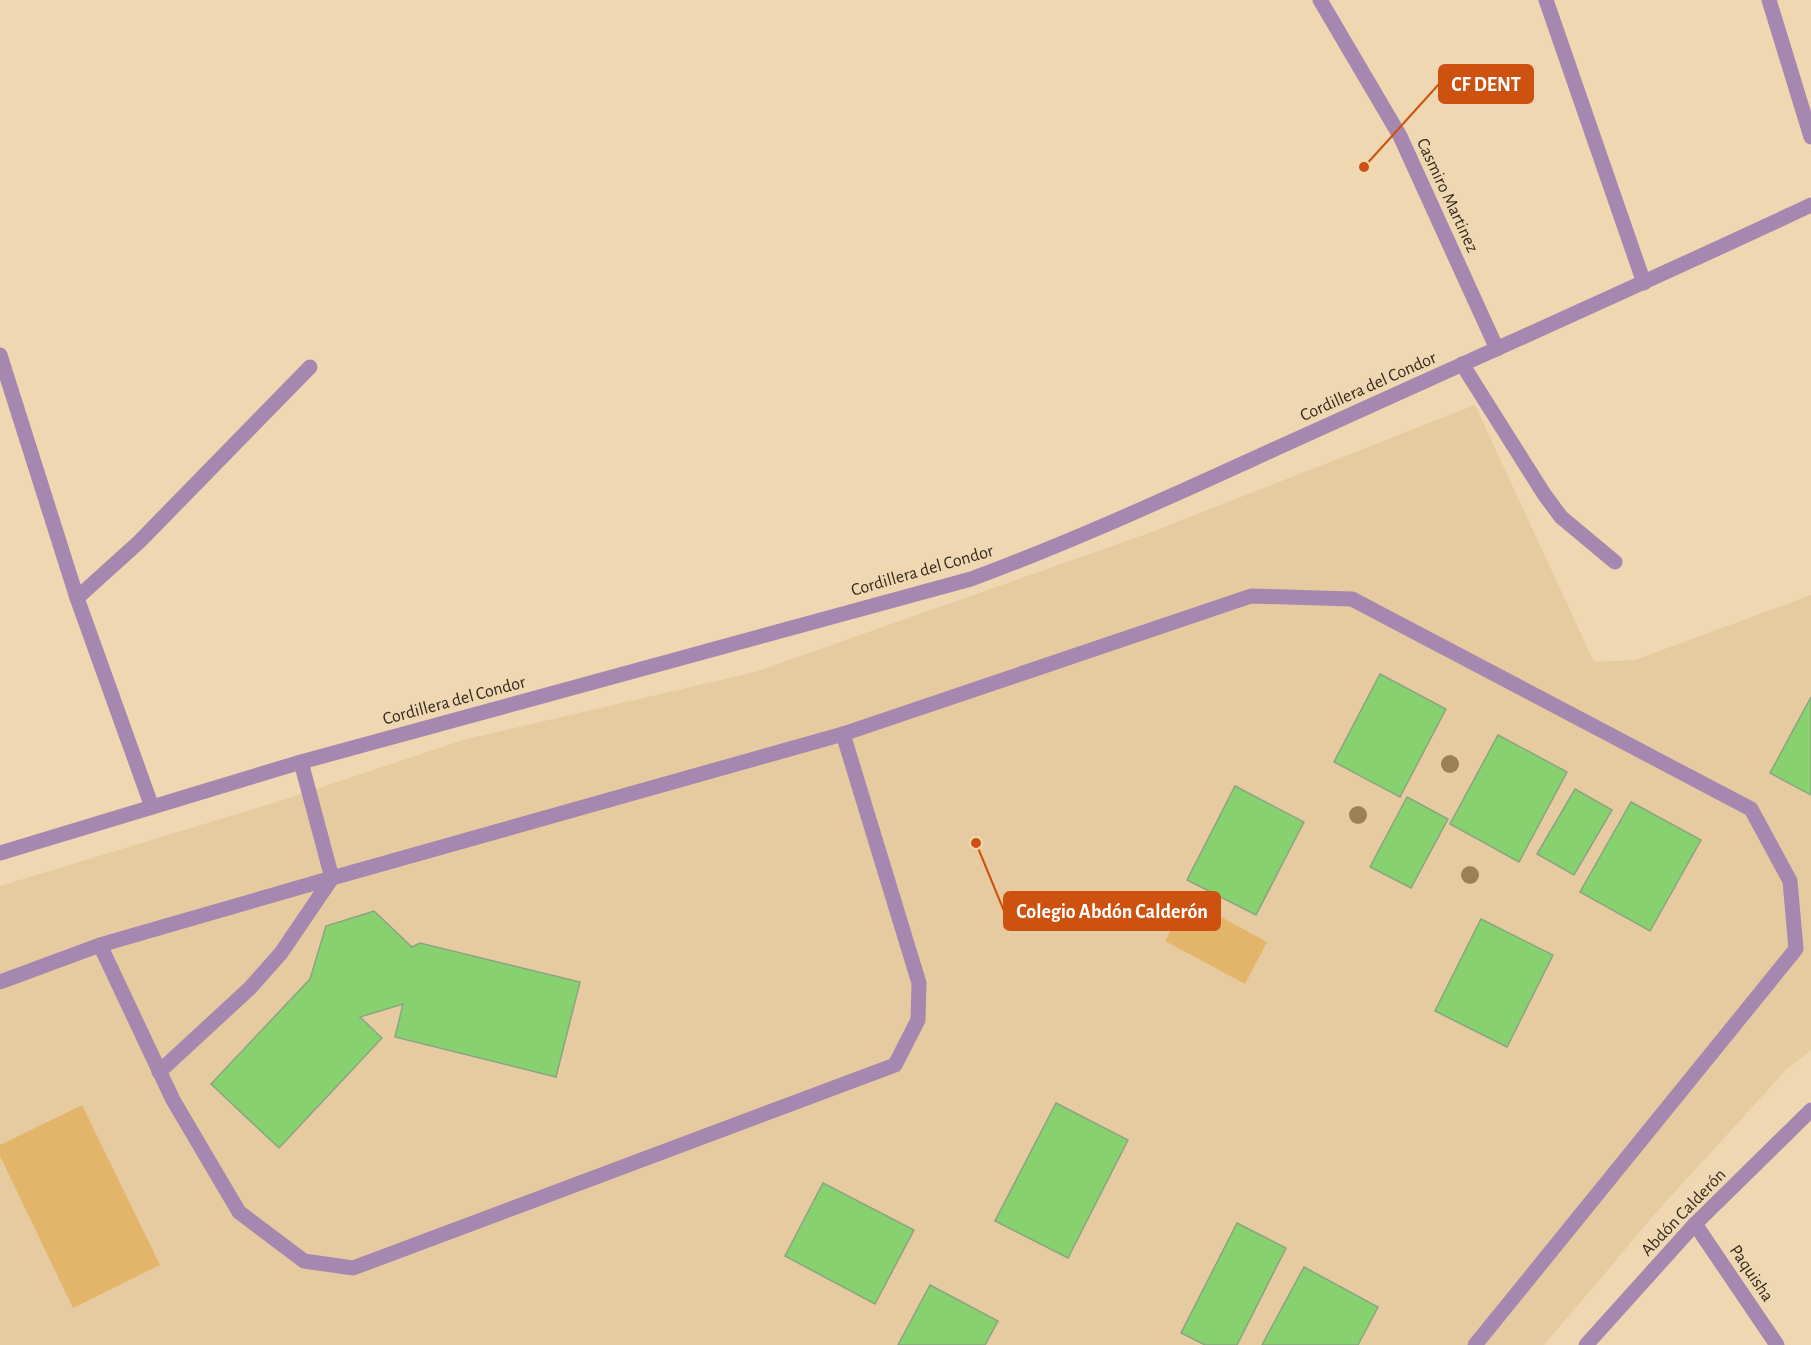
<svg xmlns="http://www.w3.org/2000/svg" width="1811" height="1345" viewBox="0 0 1811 1345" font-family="'Alegreya Sans',sans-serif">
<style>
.built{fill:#e7cba0}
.green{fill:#e3b56b}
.building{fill:#87d16e;stroke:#8ba483;stroke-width:1.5}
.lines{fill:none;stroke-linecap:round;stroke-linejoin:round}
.service{stroke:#a687af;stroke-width:15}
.minor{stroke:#a687af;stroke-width:15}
.tree{fill:#9a8154}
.labels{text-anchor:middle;stroke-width:4.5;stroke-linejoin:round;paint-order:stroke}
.street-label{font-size:18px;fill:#352b1d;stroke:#efd7b2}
.leader{fill:none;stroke:#cd520f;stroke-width:2}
.callout-dot{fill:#cd520f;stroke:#efd7b2;stroke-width:2}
.callout{fill:#cd520f;stroke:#cd520f;stroke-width:2}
.callout-label{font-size:20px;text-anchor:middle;font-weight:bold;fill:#fff}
</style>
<rect width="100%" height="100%" fill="#efd7b2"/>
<polygon class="built" points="1475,405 1594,662 1635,660 1811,595 1811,1050 1787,1069 1661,1207 1544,1345 0,1345 0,886 283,800 463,740 755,672 1149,533"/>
<g class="green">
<polygon points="1188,899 1267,942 1245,984 1165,941"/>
<polygon points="82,1105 160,1265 73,1308 0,1156 0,1145"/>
</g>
<g class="building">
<polygon points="1380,674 1446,709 1400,797 1334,762"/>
<polygon points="1811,697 1811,795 1770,773"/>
<polygon points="1498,735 1567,772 1519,862 1450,824"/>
<polygon points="1235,786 1304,822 1256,915 1187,880"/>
<polygon points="1575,789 1612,810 1574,875 1537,854"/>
<polygon points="1407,797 1448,819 1411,888 1370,867"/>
<polygon points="1631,802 1701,840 1650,931 1580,892"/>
<polygon points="374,911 412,947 420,943 580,982 556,1077 395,1037 403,1004 360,1017 382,1038 279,1148 211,1084 310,979 326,926"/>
<polygon points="1481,919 1553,955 1507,1047 1435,1011"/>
<polygon points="1056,1103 1128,1140 1068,1258 995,1221"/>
<polygon points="823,1183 914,1230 875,1304 785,1256"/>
<polygon points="1237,1223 1286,1248 1237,1345 1205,1345 1181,1333"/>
<polygon points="1304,1267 1378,1307 1358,1345 1262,1345"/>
<polygon points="930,1285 998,1321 985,1345 898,1345"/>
</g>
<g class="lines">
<g class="service">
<polyline points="1769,0 1811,137"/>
<polyline points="1462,364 1544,494 1561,517 1615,562"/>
<polyline points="100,945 173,1100 239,1212 304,1261 353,1268 895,1065 918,1020 919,983 843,734"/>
<polyline points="159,1072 250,988 281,953 332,878"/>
</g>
<g class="minor">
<polyline points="1320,0 1400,136 1497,349"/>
<polyline points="1546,0 1644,283"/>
<polyline points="0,355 77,598 152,807"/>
<polyline points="77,598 139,542 310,367"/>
<polyline points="301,762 332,878 843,734 1251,596 1352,599 1751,809 1790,881 1796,949 1475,1345"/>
<path d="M0,853l301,-91 670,-183c122,-45 239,-101 357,-154 161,-73 323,-145 483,-220"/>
<polyline points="0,982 100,945 332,878"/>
<polyline points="1695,1224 1777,1345"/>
<polyline points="1586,1345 1695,1224 1811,1110"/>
</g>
</g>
<g class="tree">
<circle cx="1450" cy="764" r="9"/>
<circle cx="1358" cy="815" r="9"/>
<circle cx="1470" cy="875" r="9"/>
</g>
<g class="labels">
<g class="street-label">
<text transform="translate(1448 195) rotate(65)" y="6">Casmiro Martinez</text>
<text transform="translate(1368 386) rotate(-24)" y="6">Cordillera del Condor</text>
<text transform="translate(922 570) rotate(-16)" y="6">Cordillera del Condor</text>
<text transform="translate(454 700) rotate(-15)" y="6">Cordillera del Condor</text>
<text transform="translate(1683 1212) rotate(-46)" y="6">Abdón Calderón</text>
<text transform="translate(1752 1273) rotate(56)" y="6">Paquisha</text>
</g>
</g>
<path class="leader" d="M1364 167L1439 84M976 843L1004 911"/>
<g class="callout-dot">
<circle cx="1364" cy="167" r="6"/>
<circle cx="976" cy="843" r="6"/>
</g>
<g class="callout">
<rect x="1439" y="65" width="94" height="38" rx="6"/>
<rect x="1004" y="892" width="216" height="38" rx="6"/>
</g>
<g class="callout-label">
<text x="1486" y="91">CF DENT</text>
<text x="1112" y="918">Colegio Abdón Calderón</text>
</g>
</svg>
